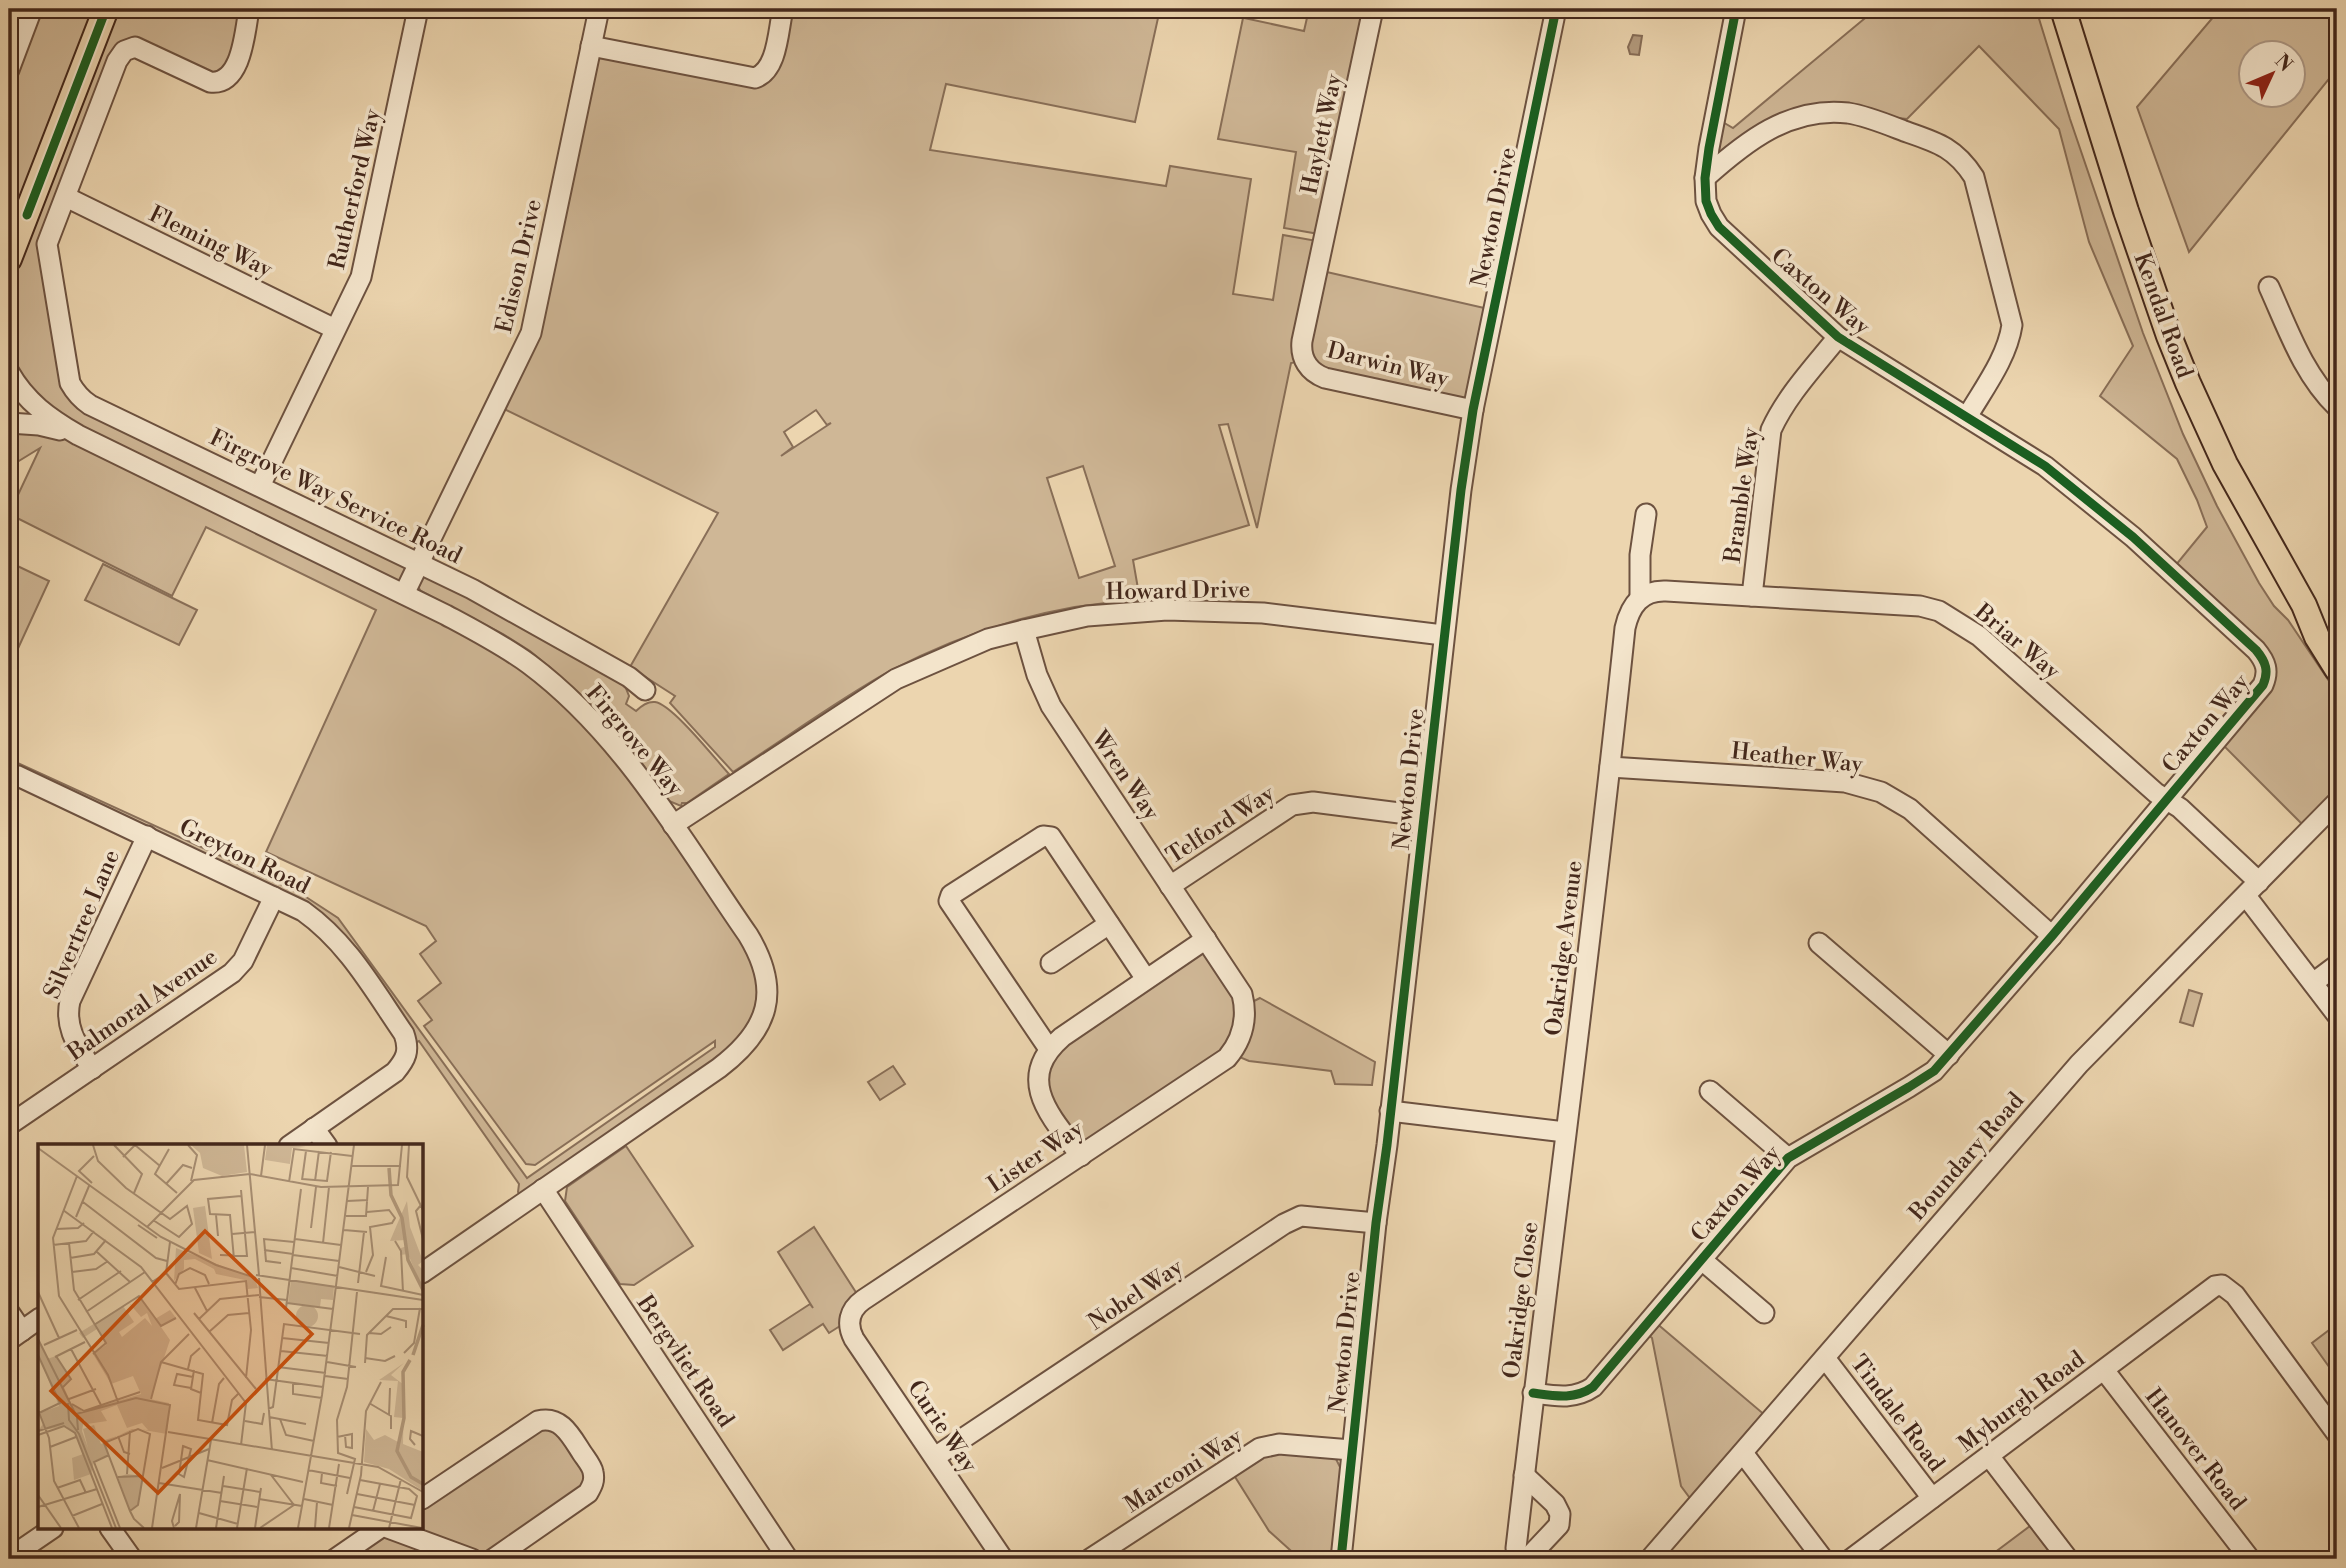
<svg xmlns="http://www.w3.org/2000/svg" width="2346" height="1568" viewBox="0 0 2346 1568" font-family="'Libre Bodoni',serif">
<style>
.green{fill:#cfb796;stroke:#896f58;stroke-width:2;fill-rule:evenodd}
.water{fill:#b39a7d;stroke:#866c56;stroke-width:2}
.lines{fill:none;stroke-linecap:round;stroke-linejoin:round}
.minor-casing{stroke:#6d5240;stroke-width:23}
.major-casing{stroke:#43271b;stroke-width:28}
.minor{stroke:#f3e4cb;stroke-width:19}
.major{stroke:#ecd5af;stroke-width:24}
.cycleway-casing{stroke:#f3e4cb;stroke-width:13}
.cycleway{stroke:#1b5e20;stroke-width:9}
.labels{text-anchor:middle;stroke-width:7;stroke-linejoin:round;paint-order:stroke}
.street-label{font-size:23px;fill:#43271b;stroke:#f3e4cb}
.inset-river{fill:none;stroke:#b39a7d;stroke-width:3.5}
.inset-road{fill:none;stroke:#a88f74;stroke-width:2}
.view{fill:#cf520e;fill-opacity:0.15;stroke:#cf520e;stroke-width:3.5}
.inset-edge{fill:none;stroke:#43271b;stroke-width:3.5}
</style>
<rect width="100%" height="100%" fill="#ecd5af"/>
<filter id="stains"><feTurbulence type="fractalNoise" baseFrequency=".00286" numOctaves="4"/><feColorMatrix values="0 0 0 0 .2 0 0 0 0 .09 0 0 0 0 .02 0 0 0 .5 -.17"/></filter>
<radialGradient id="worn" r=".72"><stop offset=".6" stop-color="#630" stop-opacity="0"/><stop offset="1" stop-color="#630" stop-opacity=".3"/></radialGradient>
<g class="green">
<polygon points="32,9 249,9 227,78 129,47 49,236 74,391 419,563 404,594 446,615 596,724 760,957 755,1033 526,1201 518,1192 519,1184 419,1041 408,1046 323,925 9,775 9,759 256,872 303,895 338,918 527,1178 715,1047 715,1041 535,1165 526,1164 424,1026 432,1020 418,1001 441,983 420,954 436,941 426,926 266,852 376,610 206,527 172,596 9,514 40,448 9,467 9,423 39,425 9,372 9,70"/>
<path d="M783,9h377l-25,113 -189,-38 -16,66 236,36 4,-20 81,13 -18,115 40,6 10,-65 34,6 -20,121 -6,1 -34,165 -29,-104 -9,1 30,100 -116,35 7,40c-86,4 -173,30 -250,71 -54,30 -105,68 -157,101l-63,-69 5,-7 -45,-29 88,-154 -222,-108 30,-62 65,-297 164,32zM816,410l11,15 4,-2 -50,33 12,-9 -9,-15zM1083,466l32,100 -36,12 -32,-100z"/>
<polygon points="1225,9 1245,9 1244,18 1304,31 1309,9 1366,9 1319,234 1284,228 1296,152 1218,139 1243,18 1224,15"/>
<polygon points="1876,9 2036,9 2070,119 2143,333 2183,434 2217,506 2259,583 2274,606 2288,620 2335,690 2335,698 2332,705 2337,711 2337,791 2304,826 2223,745 2272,679 2175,566 2207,527 2197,500 2177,459 2100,396 2133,346 2089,242 2059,129 1979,46 1907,119 1889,117 1850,105 1722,152 1717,150 1721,121 1733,128"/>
<path d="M2220,9h117v60l-148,183 -52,-145zM2252,52h42v42h-42z"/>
<polygon points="1318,270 1493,310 1473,410 1325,378 1302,341"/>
<polygon points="9,562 49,581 9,668"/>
<polygon points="103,564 197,610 179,645 85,600"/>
<path d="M423,575l8,1 194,110 4,10 -3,8 10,7c5,-5 11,-10 19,-9 17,2 61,58 74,72l-42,29h-5l-1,3 -12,-5 -31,-43 -36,-43 -49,-45 -23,-19 -27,-17 -82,-43 -3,-4z"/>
<polygon points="1206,939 1242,994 1237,1046 1081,1156 1041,1097 1040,1065"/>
<polygon points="2189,990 2202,994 2193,1026 2180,1022"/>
<polygon points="1260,998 1375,1062 1372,1085 1335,1084 1331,1071 1249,1061 1237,1056 1250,1003"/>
<polygon points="893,1066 905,1084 880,1100 868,1082"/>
<polygon points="626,1146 693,1246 634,1285 620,1284 565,1201 567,1187"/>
<polygon points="814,1227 857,1294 841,1315 840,1326 829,1333 823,1324 783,1350 770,1330 810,1304 813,1308 778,1252"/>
<polygon points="1655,1322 1766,1416 1692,1501 1681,1486 1652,1338 1646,1333"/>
<polygon points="2337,1324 2337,1378 2312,1343"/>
<polygon points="547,1418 594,1483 493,1559 335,1559 380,1528 422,1528 422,1499"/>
<polygon points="1271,1450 1335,1457 1341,1469 1331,1559 1300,1559 1269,1531 1232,1472"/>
<polygon points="2038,1520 2068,1559 1986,1559"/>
</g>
<polygon class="water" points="1633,35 1642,36 1639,55 1630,54 1628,47"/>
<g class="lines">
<g class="minor-casing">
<g id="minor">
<path d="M249,9c-4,22 -7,77 -39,73l-75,-35 -11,4 -7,10 -70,183 23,139c5,9 11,16 20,22l382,184 157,88 16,13"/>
<path d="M1373,9l-71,332c-2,18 7,31 23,37l148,32"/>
<path d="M591,46l164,32c23,-8 23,-48 28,-69"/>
<polyline points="9,70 32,9"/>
<path d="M1705,178c40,-36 85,-72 143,-65 19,3 38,11 56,18 32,11 51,16 70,46l38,148c-5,33 -28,63 -45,92"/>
<polyline points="66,197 335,329"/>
<path d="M2269,287c19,42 34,87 68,120"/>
<path d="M9,372c17,30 40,46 69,63l368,180c28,15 57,30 83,49 94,70 153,176 219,271 34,56 21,95 -29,133l-297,205"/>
<polyline points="9,423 39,425 60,430"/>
<polyline points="260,486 361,277 418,9"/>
<polyline points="404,594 531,333 599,9"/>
<path d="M1752,596l19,-166c16,-35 43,-63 67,-93"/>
<polyline points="1640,598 1640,555 1646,514"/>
<polyline points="1610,767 1845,782 1881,792 1910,809 2052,936"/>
<path d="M9,775l9,1 285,135c45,32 70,78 101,123 6,17 2,25 -9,38l-106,74"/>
<polyline points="673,825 896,679 988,639 1024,630 1087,616 1167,610 1263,613 1443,635"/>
<polyline points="1170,886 1292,805 1313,802 1423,816"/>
<polyline points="2246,896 2337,1015"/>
<polyline points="1819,943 1949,1055"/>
<polyline points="1051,963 1109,924"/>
<polyline points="2313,983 2337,965"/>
<polyline points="1049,1049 949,901 951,895 1043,836 1051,837 1146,979"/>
<path d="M92,1069c-14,-23 -28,-41 -22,-68l77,-165"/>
<polyline points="1710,1091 1788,1158"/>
<polyline points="1390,1111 1565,1132"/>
<polyline points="9,1125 232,973 243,961 274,897"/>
<polyline points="314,1128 327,1146"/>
<path d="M1081,1156c-31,-40 -67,-77 -19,-119l144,-98"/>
<polyline points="543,1189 788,1559"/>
<polyline points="1702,1260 1764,1313"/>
<polyline points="9,1312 22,1331"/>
<polyline points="9,1340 40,1318"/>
<polyline points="1825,1358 1932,1498"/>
<polyline points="2104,1370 2250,1559"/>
<path d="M1533,1393c22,3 41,7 60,-6l195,-229 121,-71 25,-16 118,-135 211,-251c6,-14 3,-23 -7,-35l-123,-113 -88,-71 -207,-129 -119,-110 -8,-13 -5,-13 -1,-23 4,-30 27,-139"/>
<polyline points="1743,1453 1823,1559"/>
<polyline points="1989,1456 2068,1559"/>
<polyline points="935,1457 1284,1224 1301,1216 1376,1223"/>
<polyline points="1524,1475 1555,1504 1560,1514 1559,1525 1527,1559"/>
<path d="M422,1499l116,-78c23,-6 33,15 44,32 4,6 10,13 11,19 2,9 -1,14 -5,21l-95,66"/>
<polyline points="110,1528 132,1559"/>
<polyline points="388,1528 472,1559"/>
<polyline points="9,1558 53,1528"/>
<polyline points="335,1559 380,1528"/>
<path d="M1003,1559l-149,-220c-8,-15 -5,-29 9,-39l364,-242c16,-19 21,-40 15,-64l-191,-288 -14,-31 -13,-45"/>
<polyline points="1090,1559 1260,1448 1279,1444 1351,1450"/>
<polyline points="1341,1559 1376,1223 1387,1145 1461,490 1473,410 1556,9"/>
<path d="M1520,1559l-4,-11c35,-306 77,-612 109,-920 5,-22 16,-38 41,-37l254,15 19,5 40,25 177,157 24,15 79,74"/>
<polyline points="1650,1559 2079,1064 2337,802"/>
<polyline points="1851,1559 2215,1286 2222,1285 2235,1295 2337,1434"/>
</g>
</g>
<g class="major-casing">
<g id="major">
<polyline points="2063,9 2126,211 2169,336 2188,383 2225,464 2304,605 2317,637 2337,669"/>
<polyline points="9,259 106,9"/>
</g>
</g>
<use href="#minor" class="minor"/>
<use href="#major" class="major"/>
<g class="cycleway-casing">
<g id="cycleway">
<polyline points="27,215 106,9"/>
<path d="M1533,1393c22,3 41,7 60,-6l195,-229 121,-71 25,-16 118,-135 211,-251c6,-14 3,-23 -7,-35l-123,-113 -88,-71 -207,-129 -119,-110 -8,-13 -5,-13 -1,-23 4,-30 27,-139"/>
<polyline points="1341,1559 1376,1223 1387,1145 1461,490 1473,410 1556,9"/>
</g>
</g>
<use href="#cycleway" class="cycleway"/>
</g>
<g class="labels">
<g class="street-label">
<text transform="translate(1321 134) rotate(-78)" y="8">Haylett Way</text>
<text transform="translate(354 189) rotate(-77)" y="8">Rutherford Way</text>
<text transform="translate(1493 217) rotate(-78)" y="8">Newton Drive</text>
<text transform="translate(211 241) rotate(26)" y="8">Fleming Way</text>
<text transform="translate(518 266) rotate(-77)" y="8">Edison Drive</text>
<text transform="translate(1821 291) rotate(40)" y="8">Caxton Way</text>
<text transform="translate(2164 315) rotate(70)" y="8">Kendal Road</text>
<text transform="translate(1388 364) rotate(14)" y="8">Darwin Way</text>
<text transform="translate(1741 495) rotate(-82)" y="8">Bramble Way</text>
<text transform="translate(336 496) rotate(26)" y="8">Firgrove Way Service Road</text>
<text transform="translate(1178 590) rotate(-1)" y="8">Howard Drive</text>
<text transform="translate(2018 641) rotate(40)" y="8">Briar Way</text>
<text transform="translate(2205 723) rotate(-50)" y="8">Caxton Way</text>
<text transform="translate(635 740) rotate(50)" y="8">Firgrove Way</text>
<text transform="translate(1797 757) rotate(6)" y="8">Heather Way</text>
<text transform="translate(1126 775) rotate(56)" y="8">Wren Way</text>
<text transform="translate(1408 779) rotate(-84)" y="8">Newton Drive</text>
<text transform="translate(1220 824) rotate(-33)" y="8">Telford Way</text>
<text transform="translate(245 856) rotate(26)" y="8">Greyton Road</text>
<text transform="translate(81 924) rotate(-67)" y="8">Silvertree Lane</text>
<text transform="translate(1563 948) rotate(-83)" y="8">Oakridge Avenue</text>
<text transform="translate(142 1004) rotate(-35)" y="8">Balmoral Avenue</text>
<text transform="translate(1035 1156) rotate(-34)" y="8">Lister Way</text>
<text transform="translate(1966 1156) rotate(-49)" y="8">Boundary Road</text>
<text transform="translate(1735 1193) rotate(-48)" y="8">Caxton Way</text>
<text transform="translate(1135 1294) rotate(-34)" y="8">Nobel Way</text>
<text transform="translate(1520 1300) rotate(-83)" y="8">Oakridge Close</text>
<text transform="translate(1344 1342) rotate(-84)" y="8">Newton Drive</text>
<text transform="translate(686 1361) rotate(56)" y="8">Bergvliet Road</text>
<text transform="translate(2021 1401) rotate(-37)" y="8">Myburgh Road</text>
<text transform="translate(1898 1413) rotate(53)" y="8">Tindale Road</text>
<text transform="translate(943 1426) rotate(56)" y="8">Curie Way</text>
<text transform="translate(2196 1449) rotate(52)" y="8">Hanover Road</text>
<text transform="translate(1183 1470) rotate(-33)" y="8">Marconi Way</text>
</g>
</g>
<g transform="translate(38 1144)">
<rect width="385" height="385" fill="#ecd5af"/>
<path d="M153,1h53l3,27 -25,4 -19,-8 -3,-15zM229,1h26l13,2 -14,1 -2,16 -25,-4zM369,57l3,26 13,34 -5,4 5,5v20l-15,-36 -8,1 1,-7 6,-2 -2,-6 -15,1zM167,62l7,53 -13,-6 -6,-45zM138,104l79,31 3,9 -10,1 -3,-9 -29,-6 -2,-5 -19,-10 -11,1v9l-10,12zM253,137l43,5 -1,14 -12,-1 -1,8 -32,-4zM103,155l14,20 15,-9 6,8 -15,9 9,13 -20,59 19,4 -2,31 -29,-5 -33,11 4,15 -15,6 -3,13 -17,6 -2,-22 11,-4 -7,-19 -10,-9 -28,5 5,-7 -4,-11 20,-7 -21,-51v-16l9,20 9,-3 15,22 -8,7 8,18 11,8 59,-17 -8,-18 -22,8 -18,-30 13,-9 -9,-16 -14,9 -4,-5 44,-27 11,16 -15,10 3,5 23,-19 7,8 -5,-13 -6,4 -12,-14 5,4zM79,261l10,23 15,-5 6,7 -16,-1 -31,15 -7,-19 -11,4 5,19 -6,-17 2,-12 3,5 20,-3 -6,-10zM258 172a11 11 0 1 1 22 0a11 11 0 1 1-22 0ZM366,219l-13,12 13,10 -1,59 20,8v39l-34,-22 -25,-7 2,-33 8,11 11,-5 13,7 3,-5 2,-19 -9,-1 4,-36 -19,-1zM89,330l16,2 -5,29 -8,6 -12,-34z" fill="#cfb796" fill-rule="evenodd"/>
<path class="inset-river" d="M351,24l2,27 11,23 6,42 15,30M375,211l10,-30M372,216l-7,12 1,46 -7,33 14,26 12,7"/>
<path class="inset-road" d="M55,1l5,16 28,27 44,31 17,-13 5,18 -13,13 -26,-17M76,1l28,29 -8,19M150,1l9,10 -6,26M209,1l12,130M371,1l-2,32 16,33M0,4l123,89 55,28 40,13M131,5l-14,25 22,19M85,13l12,-12 25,21M314,22h49M39,32l-24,62 6,58 49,79 10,27M223,32l4,-31M264,35l25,2 4,-29M264,36l4,-29M277,37l4,-30M251,38l5,-33 58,7M54,39l-13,-12 15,-15M128,40l17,-19 9,3M309,57l21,-1M45,58l73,56 11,3M383,61l-5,6 7,28M25,66l78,57 105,136 -5,42M178,71l2,21M308,72h20l2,-29M38,73l13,-31M100,81l19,13M109,83l47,-47 56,-6 71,13 77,-2 4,-40M273,84l5,-41M18,85l22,-1 6,-5M306,86l23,2M194,90l23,-2M257,95l46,6M357,97l6,10 2,41M31,99l5,47 32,53 -13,11M285,99l6,-56M15,101l33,-4 8,-10M226,106l29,4M59,108l33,30M182,111l27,1 -6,-66M255,111l46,6M348,113l-5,29 42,9M32,114l24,-4 12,-14M196,115l-4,-44 -20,-1 -2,-15 33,-3M243,119l-15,-2 -2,-22 30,3M301,123l36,9M253,124l47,8M34,128l24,-3 12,-8M328,128l7,-17 -3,-28 22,-4 3,-5 -6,-8 -22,2M128,129l13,16 67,-8 5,49 -5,48M218,131l167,25M221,134l13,173M114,138l14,-9 4,-31M320,139l6,-51M137,141l4,-11 11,-6 15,7 4,9M157,144l12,23M0,148l21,46M221,153l28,3M40,156l43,-29M249,159l46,6M248,164l15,-119M48,168l59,-40M156,169l62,76M348,172l20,5v7M161,175l21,-20 39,-4M56,181l45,-29 22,30 15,-8M171,188l19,-17 21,-2M331,189l12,1 10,-7M244,194l47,5M0,195l39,78 1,13M6,201l33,-15M33,205l30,56M243,207l47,5M366,209l10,-10 6,-35M0,211l22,48 -21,10M18,212l15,23 -8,8M17,213l30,-15M327,214l20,3 10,-5M123,218l42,12 -5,46 29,5 5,-25 6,-6M289,218l29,5M327,219l2,-28 26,-26h30M240,223l48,6M150,225l3,-13 9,-8M156,226l-3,19 10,4M287,232l23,3M227,235l58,8M255,239v11l29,4M153,244l-17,-3 3,-11 16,3M31,255l27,-10M113,255l10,-37 28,-28M30,259l1,17 10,14 37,94M331,259l22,13v13M34,260l12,7 56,-19M230,265l5,-2 11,-83 76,10M0,266l11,28 5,43 25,47M38,270l60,-16 34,7 -18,123M351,271l1,-27M231,273l37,7M242,275l6,16 28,6M207,277l17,3 2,-11M174,279l7,-39 5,-6M0,287l26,-8M130,288l210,35 45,25M0,291l26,-9 11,7 37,95M80,292l6,16 6,2M299,293l15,-3v14l-6,-1 -1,-12M377,301l-5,-6 1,-8 12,5M145,302l8,3 -7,28 -5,-3zM12,303l26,-10M71,311l-15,7 26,66M169,316l96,22M124,324l47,-19M270,326l42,8M284,329l-1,10 16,3M89,330l3,-43M233,331l23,30M80,333l25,-1M121,339l63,10M185,342l37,6M19,344l23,-8 6,13M309,350l8,-35 -17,-6 -1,-33 10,-33 10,-95M319,350l58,11M0,351l23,33M221,355l43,7M266,355l29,6M182,357l37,6M0,363l59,-18M316,363l57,11 6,-22 -8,-7 -49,-9M92,367l8,-6 12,-71 -12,-5 -34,14 26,68 4,8 10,9M335,367l7,-27M161,369l39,11M314,371l70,13M34,372l30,-12M136,384l-2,-7 8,-27 -1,28 -4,4M158,384l15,-88M178,384l8,-52M199,384l10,-60M217,384l6,-40M222,384l34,-23M260,384l24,-133 32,-250M277,384l2,-26M291,384l10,-64M311,384l12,-53 5,-64 15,-29M351,384l12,-49"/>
<path class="view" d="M167,87l107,103 -154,159 -107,-102z"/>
<rect width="385" height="385" class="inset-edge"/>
</g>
<rect width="2346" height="1568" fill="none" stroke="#ecd5af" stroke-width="35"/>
<rect x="10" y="10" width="2325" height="1547" fill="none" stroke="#43271b" stroke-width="3.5"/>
<rect x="18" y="18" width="2311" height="1533" fill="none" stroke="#43271b" stroke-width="2"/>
<g transform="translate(2272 74) rotate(46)"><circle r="33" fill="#f3e4cb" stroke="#ad9885" stroke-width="2"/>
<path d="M0-5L12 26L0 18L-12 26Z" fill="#8f2418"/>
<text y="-10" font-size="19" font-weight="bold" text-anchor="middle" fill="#43271b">N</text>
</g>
<rect width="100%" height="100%" filter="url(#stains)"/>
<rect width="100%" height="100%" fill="url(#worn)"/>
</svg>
